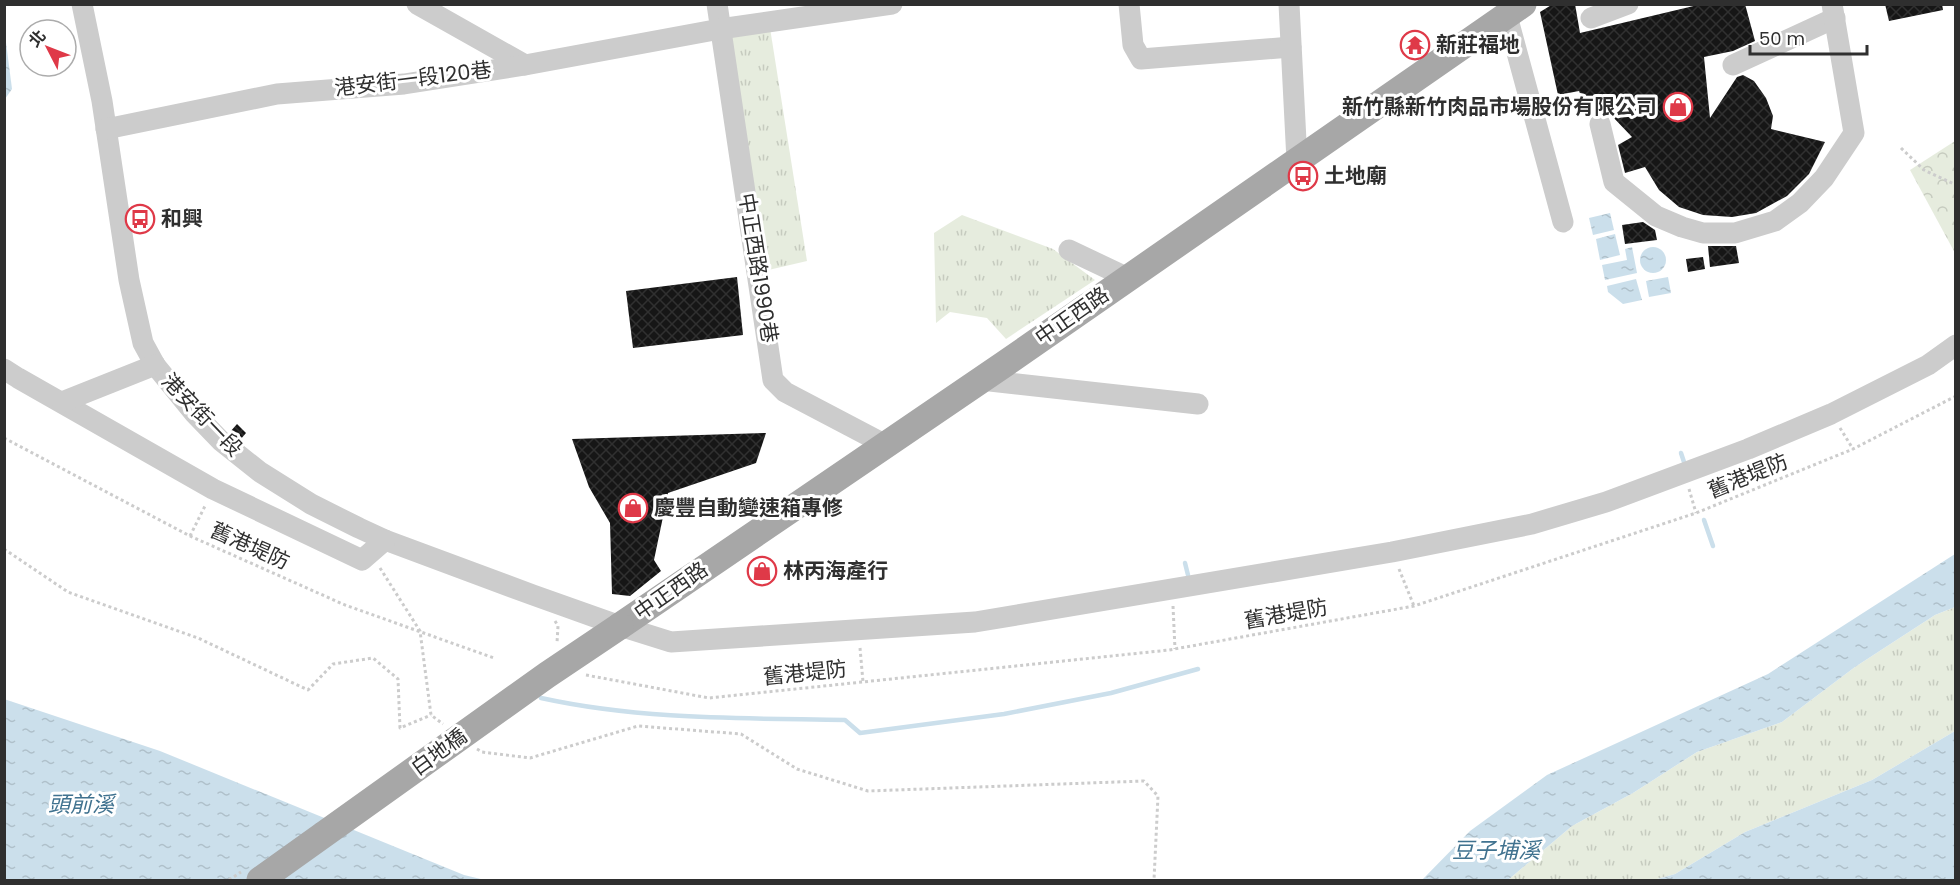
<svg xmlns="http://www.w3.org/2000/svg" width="1960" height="885" viewBox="0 0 1960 885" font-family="Poppins,'Noto Sans TC',sans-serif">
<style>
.grass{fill:url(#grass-tufts)}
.forest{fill:url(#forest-crowns)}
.water{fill:url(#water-ripples)}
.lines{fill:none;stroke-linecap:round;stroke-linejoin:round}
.stream{stroke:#cbdfeb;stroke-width:4.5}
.building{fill:url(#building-cross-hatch)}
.path{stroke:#ccc;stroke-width:3;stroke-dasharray:3 3;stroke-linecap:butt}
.minor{stroke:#ccc;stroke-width:21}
.major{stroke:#a7a7a7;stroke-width:27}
.path-bridge{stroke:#ccc;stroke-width:3;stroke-dasharray:3 3;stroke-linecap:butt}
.major-bridge{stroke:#a7a7a7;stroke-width:27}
.labels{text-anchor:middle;stroke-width:6;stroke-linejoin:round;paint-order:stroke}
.poi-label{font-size:21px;font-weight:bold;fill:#2f2f2f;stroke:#fff;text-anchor:start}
.street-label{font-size:21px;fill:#2f2f2f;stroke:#fff}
.water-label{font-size:22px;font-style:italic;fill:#40728f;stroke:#fff}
</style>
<defs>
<pattern id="grass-tufts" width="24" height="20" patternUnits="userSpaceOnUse" patternTransform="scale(1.5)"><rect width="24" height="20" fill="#e6ecde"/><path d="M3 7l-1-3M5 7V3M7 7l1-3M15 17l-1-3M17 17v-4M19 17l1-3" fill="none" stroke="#c6cbbf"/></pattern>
<pattern id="forest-crowns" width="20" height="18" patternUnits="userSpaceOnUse" patternTransform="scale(1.5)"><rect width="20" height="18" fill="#e6ecde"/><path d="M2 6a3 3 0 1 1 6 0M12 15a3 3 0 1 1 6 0" fill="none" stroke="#c6cbbf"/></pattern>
<pattern id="water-ripples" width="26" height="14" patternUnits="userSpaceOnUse" patternTransform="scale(1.5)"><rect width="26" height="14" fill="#cbdfeb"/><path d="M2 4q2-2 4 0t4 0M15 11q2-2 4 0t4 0" fill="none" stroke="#afc0ca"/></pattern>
<pattern id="building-cross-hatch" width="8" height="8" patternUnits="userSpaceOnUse" patternTransform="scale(1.5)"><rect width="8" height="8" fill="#161616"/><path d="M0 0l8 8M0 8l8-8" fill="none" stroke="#303030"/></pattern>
</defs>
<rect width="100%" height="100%" fill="#fff"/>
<g class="grass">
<polygon points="770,28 807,261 760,272 726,33"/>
<polygon points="962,215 1053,249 1095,280 1006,339 987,318 950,312 936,323 934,233"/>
<polygon points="1955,607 1955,731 1872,780 1745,832 1675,874 1654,880 1508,880 1572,826 1633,793 1697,752 1782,722 1855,667 1935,615"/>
</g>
<polygon class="forest" points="1955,141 1955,253 1910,170"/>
<g class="water">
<polygon points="4,27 12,89 5,99 4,99"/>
<polygon points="1610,213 1614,230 1593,235 1589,218"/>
<polygon points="1615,234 1620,255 1600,260 1596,239"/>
<circle cx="1653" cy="260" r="13"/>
<polygon points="1632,247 1637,273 1605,280 1602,265 1627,260 1625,249"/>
<polygon points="1668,277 1671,293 1649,297 1646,281"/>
<polygon points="1636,279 1642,300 1623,304 1608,292 1607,286"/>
<polygon points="1955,554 1955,607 1935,615 1855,667 1782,722 1697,752 1633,793 1572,826 1508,880 1422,880 1470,831 1547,775 1768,674"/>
<polygon points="4,699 160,751 464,875 485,880 5,880"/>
<polygon points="1955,731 1955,880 1654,880 1675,874 1745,832 1872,780"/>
</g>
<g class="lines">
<g class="stream">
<polyline points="1681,453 1684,462"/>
<polyline points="1704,520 1713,546"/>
<polyline points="1185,563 1188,575"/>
<path d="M541,698c100,22 202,20 304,22l15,13 144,-19 107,-21 87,-24"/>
</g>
</g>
<g class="building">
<polygon points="1553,4 1575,4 1580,33 1702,4 1745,4 1755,41 1733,51 1704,57 1710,118 1737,77 1743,75 1754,81 1766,98 1773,116 1771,129 1825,142 1809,174 1787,196 1756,213 1732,217 1703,215 1679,207 1659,190 1645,167 1625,173 1618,145 1632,137 1611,115 1598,112 1590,117 1579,91 1558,95 1540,12"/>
<polygon points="1885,4 1942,4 1943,10 1889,21"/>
<polygon points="1643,222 1655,230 1657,240 1625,244 1622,225"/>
<polygon points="1708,246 1736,246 1739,263 1710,267"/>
<polygon points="1703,257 1705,269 1688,272 1686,259"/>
<polygon points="737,277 743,335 633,348 626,291"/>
<polygon points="237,424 246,433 240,440 230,432"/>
<polygon points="766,433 756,463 668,493 654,560 661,571 630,596 612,594 610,523 589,487 572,439"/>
</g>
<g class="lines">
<g class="path">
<polyline points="1901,148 1924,170 1956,185"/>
<polyline points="1840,428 1853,449"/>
<polyline points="4,438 190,536 345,605 494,658"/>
<polyline points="1689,489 1696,513"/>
<polyline points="190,536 206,504"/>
<polyline points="4,549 68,592 198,638 308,690 333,664 373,658 398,679 400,728 431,715"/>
<polyline points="380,568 420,631 431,715 443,724"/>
<polyline points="1399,569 1414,606"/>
<polyline points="1173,606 1175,649"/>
<polyline points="555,621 558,626 557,643"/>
<polyline points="860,648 863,682"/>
<polyline points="586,675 709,698 1169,650 1414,606 1696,513 1853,449 1956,396"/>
<polyline points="477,749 482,752 530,758 638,726 741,734 797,769 868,791 1144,781 1158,796 1154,880"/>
</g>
<g class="minor">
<polyline points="82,4 102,101 129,280 143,343 155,365 194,413 221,441 260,472 311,504 359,528 385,540 533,595 620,626 671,642 975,622 1392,552 1532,524 1606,502 1748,449 1831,414 1928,365 1956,345"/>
<polyline points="417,4 525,65"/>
<polyline points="717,4 773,380 785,392 884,444"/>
<polyline points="1129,4 1133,45 1141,59 1291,47"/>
<polyline points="1289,4 1297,161"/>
<polyline points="1507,16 1563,222"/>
<polyline points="1591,18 1628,4"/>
<polyline points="1733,65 1835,18"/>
<polyline points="1600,124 1614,182 1656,216 1682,227 1703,233 1735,233 1775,221 1800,203 1824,178 1854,133 1832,4"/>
<polyline points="106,129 277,94 404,84 525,65 720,29 892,4"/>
<polyline points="1069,250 1128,278"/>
<polyline points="4,369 18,378 213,489 362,560 385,540"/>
<polyline points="981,380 1198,404"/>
<polyline points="62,402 155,365"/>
</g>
<polyline class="major" points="620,626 1006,363 1523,4"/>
<polyline class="path-bridge" points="229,880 241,872"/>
<polyline class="major-bridge" points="260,880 547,675 620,626"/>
</g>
<defs>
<g id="temple-ring" transform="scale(1.5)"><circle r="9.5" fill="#fff" stroke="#df3948" stroke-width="1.5"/><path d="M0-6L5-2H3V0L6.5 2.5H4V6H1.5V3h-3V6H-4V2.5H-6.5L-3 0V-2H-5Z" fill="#df3948"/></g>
<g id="shop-ring" transform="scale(1.5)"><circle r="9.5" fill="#fff" stroke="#df3948" stroke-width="1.5"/><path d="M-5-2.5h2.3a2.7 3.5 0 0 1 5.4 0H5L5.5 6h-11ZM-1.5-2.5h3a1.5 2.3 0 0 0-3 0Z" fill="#df3948"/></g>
<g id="bus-ring" transform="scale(1.5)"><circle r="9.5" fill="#fff" stroke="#df3948" stroke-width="1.5"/><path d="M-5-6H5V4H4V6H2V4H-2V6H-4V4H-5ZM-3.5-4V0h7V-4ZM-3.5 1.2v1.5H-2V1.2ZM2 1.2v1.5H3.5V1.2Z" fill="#df3948"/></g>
</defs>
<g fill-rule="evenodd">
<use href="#temple-ring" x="1415" y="45"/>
<use href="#shop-ring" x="1678" y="107"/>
<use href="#bus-ring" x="1303" y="176"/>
<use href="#bus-ring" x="140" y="219"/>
<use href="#shop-ring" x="633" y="508"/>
<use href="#shop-ring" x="762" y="571"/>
</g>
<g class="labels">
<g class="poi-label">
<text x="1436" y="52">新莊福地</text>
<text x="1657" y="114" text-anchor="end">新竹縣新竹肉品市場股份有限公司</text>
<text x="1324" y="183">土地廟</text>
<text x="161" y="226">和興</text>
<text x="654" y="515">慶豐自動變速箱專修</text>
<text x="783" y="578">林丙海產行</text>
</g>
<g class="street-label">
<text transform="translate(413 79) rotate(-7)" y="7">港安街一段120巷</text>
<text transform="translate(758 268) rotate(81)" y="7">中正西路1990巷</text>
<text transform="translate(1072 316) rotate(-35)" y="7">中正西路</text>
<text transform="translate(202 415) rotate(46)" y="7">港安街一段</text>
<text transform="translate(1748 476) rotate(-22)" y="7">舊港堤防</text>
<text transform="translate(250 546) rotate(24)" y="7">舊港堤防</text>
<text transform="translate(671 591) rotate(-35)" y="7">中正西路</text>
<text transform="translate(1286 614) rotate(-10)" y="7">舊港堤防</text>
<text transform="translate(805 673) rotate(-6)" y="7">舊港堤防</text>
<text transform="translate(439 752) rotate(-36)" y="7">白地橋</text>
</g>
<g class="water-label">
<text x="81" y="812">頭前溪</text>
<text x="1496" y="858">豆子埔溪</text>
</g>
</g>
<rect width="1960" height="885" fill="none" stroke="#2f2f2f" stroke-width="12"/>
<g transform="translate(48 48) rotate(312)"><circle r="28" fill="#ffffff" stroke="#acacac" stroke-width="1.5"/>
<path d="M0-4.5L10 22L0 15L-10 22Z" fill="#df3948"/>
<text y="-9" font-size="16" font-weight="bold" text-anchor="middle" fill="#2f2f2f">北</text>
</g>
<path d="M1750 45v9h117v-9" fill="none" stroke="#2f2f2f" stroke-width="3"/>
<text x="1759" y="45" font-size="18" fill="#2f2f2f" stroke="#ffffff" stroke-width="4.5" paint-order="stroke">50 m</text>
</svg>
